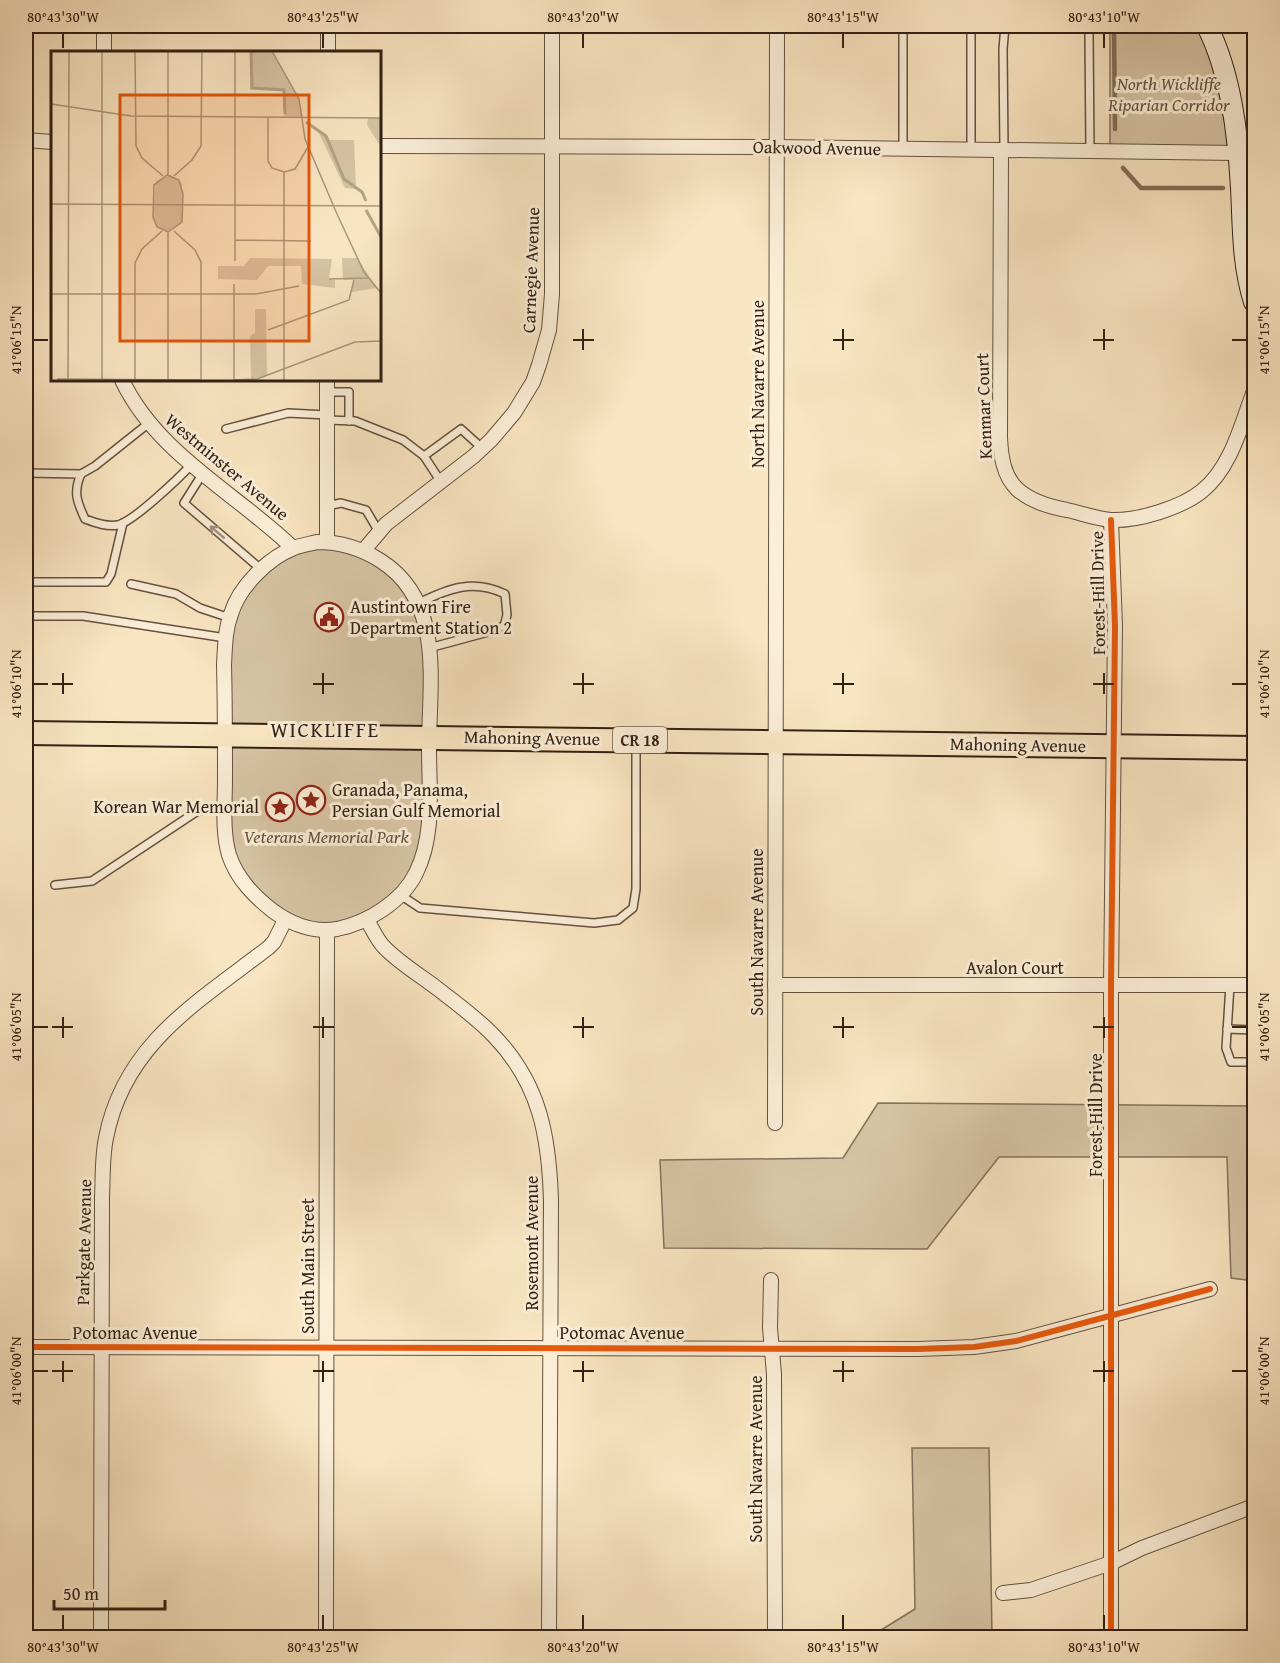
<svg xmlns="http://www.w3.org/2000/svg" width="1280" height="1663" viewBox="0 0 1280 1663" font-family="'Gentium Book Plus',serif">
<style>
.green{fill:#d7c4a4;stroke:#84725c;stroke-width:1.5}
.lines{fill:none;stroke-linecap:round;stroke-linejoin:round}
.stream{stroke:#816e58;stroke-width:4.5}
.lane-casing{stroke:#64513f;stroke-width:10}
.street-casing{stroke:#64513f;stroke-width:16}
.secondary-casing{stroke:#322014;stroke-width:22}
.primary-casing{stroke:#322014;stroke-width:26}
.lane{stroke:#fbeed7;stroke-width:7}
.street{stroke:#fbeed7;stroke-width:14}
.secondary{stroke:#fbeed7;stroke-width:20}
.primary{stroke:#f9e5c1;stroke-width:22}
.cycleway-casing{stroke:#fbeed7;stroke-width:10}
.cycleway{stroke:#e8590c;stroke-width:6}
.oneway{stroke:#a1917f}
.ticks{fill:none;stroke:#322014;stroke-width:2}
.labels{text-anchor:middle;stroke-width:6;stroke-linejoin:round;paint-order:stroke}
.shield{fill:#fbeed7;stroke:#6e5e4e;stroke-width:1.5}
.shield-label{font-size:16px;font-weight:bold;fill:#322014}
.park-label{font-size:18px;font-style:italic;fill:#64513f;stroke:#fbeed7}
.street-label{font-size:18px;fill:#322014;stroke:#fbeed7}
.poi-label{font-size:18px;fill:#322014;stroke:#fbeed7;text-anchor:start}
.quarter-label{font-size:21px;letter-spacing:1.5px;fill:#322014;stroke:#fbeed7}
.inset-river{fill:none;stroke:#b5a286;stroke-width:3}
.inset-road{fill:none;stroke:#a9967c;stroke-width:1.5}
.view{fill:#df560c;fill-opacity:0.15;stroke:#df560c;stroke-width:3}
.inset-edge{fill:none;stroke:#322014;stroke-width:3}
.neatline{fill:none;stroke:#322014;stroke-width:2}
.ticks-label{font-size:15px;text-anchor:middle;fill:#322014}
</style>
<rect width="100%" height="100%" fill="#f9e5c1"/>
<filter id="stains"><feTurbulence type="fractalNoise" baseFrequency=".00333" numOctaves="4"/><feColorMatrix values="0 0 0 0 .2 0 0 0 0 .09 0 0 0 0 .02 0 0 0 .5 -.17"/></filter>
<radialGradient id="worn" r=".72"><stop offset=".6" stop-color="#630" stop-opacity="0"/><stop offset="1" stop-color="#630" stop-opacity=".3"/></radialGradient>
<g class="green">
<polygon points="1110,26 1207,26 1237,153 1110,152"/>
<polygon points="317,542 385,564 426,623 423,857 383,909 327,930 261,902 227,841 231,612 269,564"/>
<polygon points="878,1103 1254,1106 1254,1281 1231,1278 1227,1157 999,1157 927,1249 664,1248 660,1160 843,1158"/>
<polygon points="912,1448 989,1448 992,1637 881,1637 881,1630 915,1609"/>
</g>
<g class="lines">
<g class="stream">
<polyline points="1114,26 1115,129"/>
<polyline points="1123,168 1141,188 1223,188"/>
</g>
<g class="lane-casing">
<g id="lane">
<polyline points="903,26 903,149"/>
<polyline points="971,26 971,149"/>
<polyline points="1004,150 1003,49 1005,26"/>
<polyline points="1090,152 1089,33 1093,26"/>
<polyline points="327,392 349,392 349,421"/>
<polyline points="327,420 355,421 403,440 424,456"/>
<path d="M149,423l-54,43 -14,8c-8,18 -4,28 4,45 11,4 22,8 33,6 16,-4 61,-47 74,-61"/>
<polyline points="226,429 288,413 327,415"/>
<polyline points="26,473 81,474"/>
<polyline points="203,473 184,503 262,570"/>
<polyline points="441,482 424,456 461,429 482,448"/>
<polyline points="327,506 341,503 366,510 379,532"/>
<polyline points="26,582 106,582 111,574 123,523"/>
<polyline points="131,584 176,594 200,608 230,618"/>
<path d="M419,603c30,-15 54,-24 86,-9l2,21 -3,11 -16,6 -59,16"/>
<polyline points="26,616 83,616 226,638"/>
<polyline points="55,885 92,881 196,812 225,804"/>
<polyline points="399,894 420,908 594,923 618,920 633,908 636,889 636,743"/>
<polyline points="1230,985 1226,1048 1231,1062 1254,1062"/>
<polyline points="1227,1029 1254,1030"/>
</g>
</g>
<g class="street-casing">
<g id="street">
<polyline points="104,52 104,26"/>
<polyline points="328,52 328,26"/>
<polyline points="26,140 52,142"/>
<polyline points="380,146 777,147 1237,153"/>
<path d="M1001,150l-1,288c1,18 3,37 17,51 13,12 33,18 50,21 14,3 30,9 44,10 27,1 70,-12 91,-29 29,-23 39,-66 52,-100"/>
<path d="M122,380c35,74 114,113 171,168"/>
<polyline points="1111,520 1115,626 1111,986 1111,1638"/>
<path d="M317,542c24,0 44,6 64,19 64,41 48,122 48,187 0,42 6,87 -13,125 -14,29 -49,50 -79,56 -23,4 -46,-5 -64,-18 -19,-15 -36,-32 -44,-56 -7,-24 -4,-52 -4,-77 0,-38 0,-76 -1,-113 1,-18 1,-35 7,-51 8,-27 37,-56 63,-66 7,-3 16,-4 23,-6z"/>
<polyline points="327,542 327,380"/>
<polyline points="364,550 386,524 474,456 491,440 514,413 533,382 539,365 549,330 552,294 552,26"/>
<path d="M367,920c5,8 10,20 17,27 14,15 37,29 54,42 19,15 39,29 56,47 46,48 55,100 57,164l-2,438"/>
<polyline points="775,985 1254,985"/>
<polyline points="775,1123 777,26"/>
<polyline points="771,1280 770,1328 774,1374 775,1638"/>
<polyline points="26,1347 918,1349 974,1347 1016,1341 1210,1289"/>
<polyline points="1003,1593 1031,1590 1111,1563 1142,1548 1254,1506"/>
<path d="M101,1638l1,-441c1,-20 0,-40 4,-59 18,-94 92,-136 162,-190l6,-6 11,-22"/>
<polyline points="326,1638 327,930"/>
</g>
</g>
<g class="secondary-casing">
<path id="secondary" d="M1207,26c24,48 31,108 34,162 2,38 1,76 13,114"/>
</g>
<g class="primary-casing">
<polyline id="primary" points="26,733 1254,748"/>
</g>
<use href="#lane" class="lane"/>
<use href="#street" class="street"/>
<use href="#secondary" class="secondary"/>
<use href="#primary" class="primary"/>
<g class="cycleway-casing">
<g id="cycleway">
<polyline points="1111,520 1115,626 1111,986 1111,1638"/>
<polyline points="26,1347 918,1349 974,1347 1016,1341 1210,1289"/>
</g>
</g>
<use href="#cycleway" class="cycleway"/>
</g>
<defs><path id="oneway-shaft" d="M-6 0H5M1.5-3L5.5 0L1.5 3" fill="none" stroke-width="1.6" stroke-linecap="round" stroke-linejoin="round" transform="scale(1.5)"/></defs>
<use class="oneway" href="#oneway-shaft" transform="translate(217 532) rotate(-140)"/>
<path class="ticks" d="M63,33v15M323,33v15M583,33v15M843,33v15M1104,33v15M583,329v21M843,329v21M1104,329v21M33,340h15M573,340h21M833,340h21M1093,340h21M1232,340h15M63,673v21M323,673v21M583,673v21M843,673v21M1104,673v21M33,684h15M52,684h21M313,684h21M573,684h21M833,684h21M1093,684h21M1232,684h15M63,1017v21M323,1017v21M583,1017v21M843,1017v21M1104,1017v21M33,1027h15M52,1027h21M313,1027h21M573,1027h21M833,1027h21M1093,1027h21M1232,1027h15M63,1361v21M323,1361v21M583,1361v21M843,1361v21M1104,1361v21M33,1371h15M52,1371h21M313,1371h21M573,1371h21M833,1371h21M1093,1371h21M1232,1371h15M63,1615v15M323,1615v15M583,1615v15M843,1615v15M1104,1615v15"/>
<defs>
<g id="civic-ring" transform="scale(1.5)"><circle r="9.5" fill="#fbeed7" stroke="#8f2418" stroke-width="1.5"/><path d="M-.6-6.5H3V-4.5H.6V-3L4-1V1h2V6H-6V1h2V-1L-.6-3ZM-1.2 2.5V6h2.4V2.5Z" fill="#8f2418"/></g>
<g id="sight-ring" transform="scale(1.5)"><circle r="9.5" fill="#fbeed7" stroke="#8f2418" stroke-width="1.5"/><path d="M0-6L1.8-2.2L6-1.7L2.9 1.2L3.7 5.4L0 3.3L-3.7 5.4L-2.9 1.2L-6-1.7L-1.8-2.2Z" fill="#8f2418"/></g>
</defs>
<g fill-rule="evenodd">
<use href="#civic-ring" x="329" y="617"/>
<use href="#sight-ring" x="311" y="800"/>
<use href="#sight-ring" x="280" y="807"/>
</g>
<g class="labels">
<rect class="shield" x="613" y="727" width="54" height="26" rx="4.5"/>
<g class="shield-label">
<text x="640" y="746">CR 18</text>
</g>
<g class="park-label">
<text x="1169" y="90">North Wickliffe<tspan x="1169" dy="21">Riparian Corridor</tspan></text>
<text x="326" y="843">Veterans Memorial Park</text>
</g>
<g class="street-label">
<text transform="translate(817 148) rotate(1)" y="6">Oakwood Avenue</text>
<text transform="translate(531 270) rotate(-88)" y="6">Carnegie Avenue</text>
<text transform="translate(758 384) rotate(-90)" y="6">North Navarre Avenue</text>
<text transform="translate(984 406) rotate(-92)" y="6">Kenmar Court</text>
<text transform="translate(227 467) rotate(40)" y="6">Westminster Avenue</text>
<text transform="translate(1098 593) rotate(-91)" y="6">Forest-Hill Drive</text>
<text transform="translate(532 738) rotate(1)" y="6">Mahoning Avenue</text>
<text transform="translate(1018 745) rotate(1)" y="6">Mahoning Avenue</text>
<text transform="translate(757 932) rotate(-90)" y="6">South Navarre Avenue</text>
<text x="1015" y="974">Avalon Court</text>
<text transform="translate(1096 1115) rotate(-90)" y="6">Forest-Hill Drive</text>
<text transform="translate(84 1242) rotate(-89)" y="6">Parkgate Avenue</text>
<text transform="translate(532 1243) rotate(-90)" y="6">Rosemont Avenue</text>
<text transform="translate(308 1266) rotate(-90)" y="6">South Main Street</text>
<text x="135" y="1339">Potomac Avenue</text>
<text x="622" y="1339">Potomac Avenue</text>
<text transform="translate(756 1459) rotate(-90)" y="6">South Navarre Avenue</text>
</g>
<g class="poi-label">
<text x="350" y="613">Austintown Fire<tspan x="350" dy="21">Department Station 2</tspan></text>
<text x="332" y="796">Granada, Panama,<tspan x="332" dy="21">Persian Gulf Memorial</tspan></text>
<text x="259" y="813" text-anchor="end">Korean War Memorial</text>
</g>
<g class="quarter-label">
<text x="325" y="737">WICKLIFFE</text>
</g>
</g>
<g transform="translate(51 51)">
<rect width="330" height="330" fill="#f9e5c1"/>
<path d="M199,0h22l27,48 4,18h-19l-1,-28h-33zM317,67h13v29l-14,-22zM265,76l12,13h26l2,49 -11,-1zM120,124l11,9v38l-14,10 -11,-5 -4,-10 3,-36zM199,207l82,1 -3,20 6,1v8l-33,-4 -1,-18h-33l-11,14 -39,-1v-13h26zM291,207h15l20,30 -25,4 1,-12h-10zM204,258h11l1,66 -16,5 -1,-44 5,-3z" fill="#d7c4a4"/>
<path class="inset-river" d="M200,0l1,37 32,2 1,24M255,71l20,14 18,43 18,13 4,9M315,159l15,27"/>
<path class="inset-road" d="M84,0l1,95 6,12 21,18M221,0l27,48 6,40 32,75 27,58 17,21M0,53l80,12 250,2M217,66v44l4,7 12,4 11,-3 13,-22M116,124l12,5 4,14 -1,28 -14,10 -11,-5 -4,-10 1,-32zM117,124v-124M123,125l18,-16 9,-14 1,-95M0,153l330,2M123,180l21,19 6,12v119M184,189l76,1M184,210v-210M278,228l39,-1M183,233v97M0,243h205l43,-8M217,279l81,-30 5,-20M6,328l144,1M183,329l23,-1 98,-37 26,-1M17,330l1,-330M51,330v-330M84,330v-118l7,-14 20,-18M117,330v-149M233,330v-209"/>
<path class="view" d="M69,44h189v246h-189z"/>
<rect width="330" height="330" class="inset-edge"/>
</g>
<rect width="1280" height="1663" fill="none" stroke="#f9e5c1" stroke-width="66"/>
<path d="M54 1600v9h111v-9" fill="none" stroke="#322014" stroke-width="3"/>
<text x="63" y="1600" font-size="18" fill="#322014" stroke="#fbeed7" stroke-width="4.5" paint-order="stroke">50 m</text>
<rect x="33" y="33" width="1214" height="1597" class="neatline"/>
<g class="ticks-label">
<text x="63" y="22">80°43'30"W</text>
<text x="323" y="22">80°43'25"W</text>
<text x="583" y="22">80°43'20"W</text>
<text x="843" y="22">80°43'15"W</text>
<text x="1104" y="22">80°43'10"W</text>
<text transform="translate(16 340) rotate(-90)" y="5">41°06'15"N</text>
<text transform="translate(1264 340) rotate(-90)" y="5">41°06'15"N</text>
<text transform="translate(16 684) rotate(-90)" y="5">41°06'10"N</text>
<text transform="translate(1264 684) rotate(-90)" y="5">41°06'10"N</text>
<text transform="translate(16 1027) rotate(-90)" y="5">41°06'05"N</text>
<text transform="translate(1264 1027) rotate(-90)" y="5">41°06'05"N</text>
<text transform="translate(16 1371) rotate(-90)" y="5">41°06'00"N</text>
<text transform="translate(1264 1371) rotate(-90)" y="5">41°06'00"N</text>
<text x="63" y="1652">80°43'30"W</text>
<text x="323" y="1652">80°43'25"W</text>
<text x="583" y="1652">80°43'20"W</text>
<text x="843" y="1652">80°43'15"W</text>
<text x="1104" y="1652">80°43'10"W</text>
</g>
<rect width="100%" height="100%" filter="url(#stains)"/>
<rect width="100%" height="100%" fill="url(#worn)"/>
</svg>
